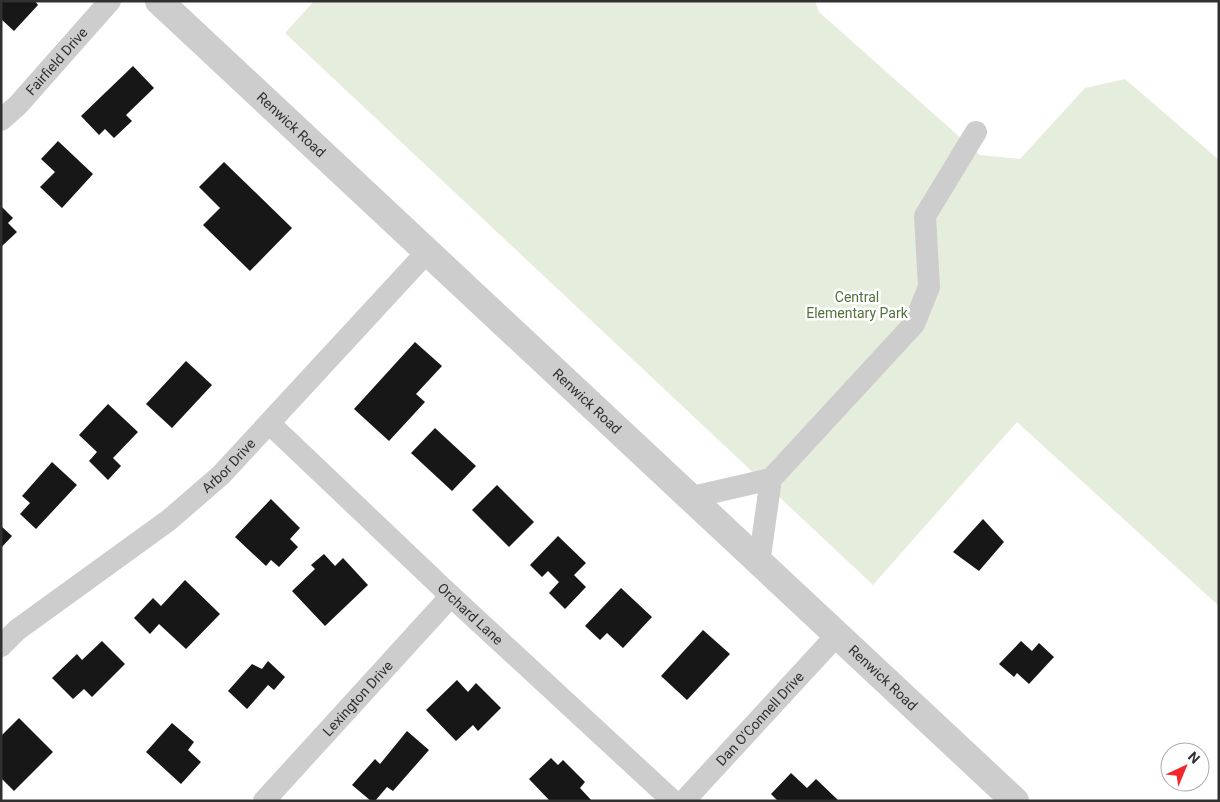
<svg xmlns="http://www.w3.org/2000/svg" width="1220" height="802" viewBox="0 0 1220 802" font-family="Roboto,sans-serif">
<style>
.green{fill:#e5eedd}
.building{fill:#171717}
.lines{fill:none;stroke-linecap:round;stroke-linejoin:round}
.minor{stroke:#cdcdcd;stroke-width:22}
.tertiary{stroke:#cdcdcd;stroke-width:28}
.labels{text-anchor:middle;stroke-width:5;stroke-linejoin:round;paint-order:stroke}
.street-label{font-size:14px;fill:#303030;stroke:#fff}
.park-label{font-size:14px;fill:#51703a;stroke:#fff}
</style>
<rect width="100%" height="100%" fill="#fff"/>
<polygon class="green" points="314,1 815,1 819,12 980,155 1020,159 1085,88 1125,79 1219,160 1219,606 1017,422 873,585 285,33"/>
<g class="building">
<polygon points="1,1 35,1 38,5 14,31 1,19"/>
<polygon points="133,66 154,88 126,115 132,121 114,138 105,129 99,135 81,116"/>
<polygon points="58,141 93,174 62,208 40,187 55,172 41,159"/>
<polygon points="224,162 292,228 250,271 203,225 220,208 199,187"/>
<polygon points="1,206 13,218 8,223 17,232 1,247"/>
<polygon points="415,342 442,366 416,394 425,402 389,441 354,409"/>
<polygon points="186,361 212,385 172,428 146,404"/>
<polygon points="108,404 138,432 113,458 121,466 108,480 89,461 97,452 79,435"/>
<polygon points="435,428 476,466 452,491 411,453"/>
<polygon points="52,462 77,485 36,529 20,514 30,503 22,496"/>
<polygon points="497,485 534,522 509,547 472,510"/>
<polygon points="271,499 300,528 290,539 298,547 279,567 271,560 266,566 235,537"/>
<polygon points="983,519 1004,542 979,571 953,552"/>
<polygon points="1,526 12,536 1,548"/>
<polygon points="558,536 586,563 574,575 586,587 565,609 549,593 559,582 548,571 542,577 530,565"/>
<polygon points="324,554 335,566 343,558 368,585 325,626 292,591 315,569 311,565"/>
<polygon points="185,580 220,614 186,649 159,624 150,634 134,618 153,598 161,606"/>
<polygon points="621,588 652,617 623,648 607,633 600,640 585,626"/>
<polygon points="703,630 730,654 687,700 661,676"/>
<polygon points="102,641 125,664 92,697 84,689 73,699 52,678 77,654 82,660"/>
<polygon points="1021,641 1032,651 1039,643 1054,657 1029,684 1017,673 1014,677 999,664"/>
<polygon points="268,661 285,677 274,690 268,685 247,709 228,691 252,664 262,669"/>
<polygon points="457,680 468,692 476,683 501,708 478,731 473,725 456,741 426,710"/>
<polygon points="19,718 53,752 14,791 1,778 1,736"/>
<polygon points="172,723 194,742 188,750 201,762 181,784 146,752"/>
<polygon points="407,731 429,750 393,791 387,787 375,801 371,801 352,785 375,759 380,764"/>
<polygon points="551,758 558,765 563,760 585,782 580,788 592,801 550,801 529,779"/>
<polygon points="791,773 807,788 816,779 839,801 778,801 771,794"/>
</g>
<g class="lines">
<g class="minor">
<path id="s1" d="M1,120l17,-15 92,-104"/>
<path id="s2" d="M270,424l181,172 222,205"/>
<polyline points="688,498 771,479"/>
<polyline points="759,563 771,479 914,324 929,287 925,216 976,132"/>
<path id="s3" d="M1,646l16,-16 152,-110 52,-45 206,-223"/>
<path id="s4" d="M264,801l187,-205"/>
<path id="s5" d="M684,801l153,-166"/>
</g>
<path class="tertiary" id="s6" d="M159,1l856,800"/>
</g>
<g class="labels">
<g class="street-label">
<text dy="5" stroke="none"><textPath href="#s1" startOffset="81">Fairfield Drive</textPath></text>
<text dy="5" stroke="none"><textPath href="#s6" startOffset="181">Renwick Road</textPath></text>
<text dy="5" stroke="none"><textPath href="#s6" startOffset="586">Renwick Road</textPath></text>
<text dy="5" stroke="none"><textPath href="#s3" startOffset="291">Arbor Drive</textPath></text>
<text dy="5" stroke="none"><textPath href="#s2" startOffset="276">Orchard Lane</textPath></text>
<text dy="5" stroke="none"><textPath href="#s6" startOffset="991">Renwick Road</textPath></text>
<text dy="5" stroke="none"><textPath href="#s4" startOffset="139">Lexington Drive</textPath></text>
<text dy="5" stroke="none"><textPath href="#s5" startOffset="112">Dan O'Connell Drive</textPath></text>
</g>
<g class="park-label">
<text x="857" y="302">Central<tspan x="857" dy="16">Elementary Park</tspan></text>
</g>
</g>
<rect width="1220" height="802" fill="none" stroke="#303030" stroke-width="5"/>
<g transform="translate(1185 767) rotate(44)"><circle r="24" fill="#ffffff" stroke="#acacac"/>
<path d="M0-4L9 19L0 12L-9 19Z" fill="#f2272e"/>
<text y="-8" font-size="14" font-weight="bold" text-anchor="middle" fill="#303030">N</text>
</g>
</svg>
